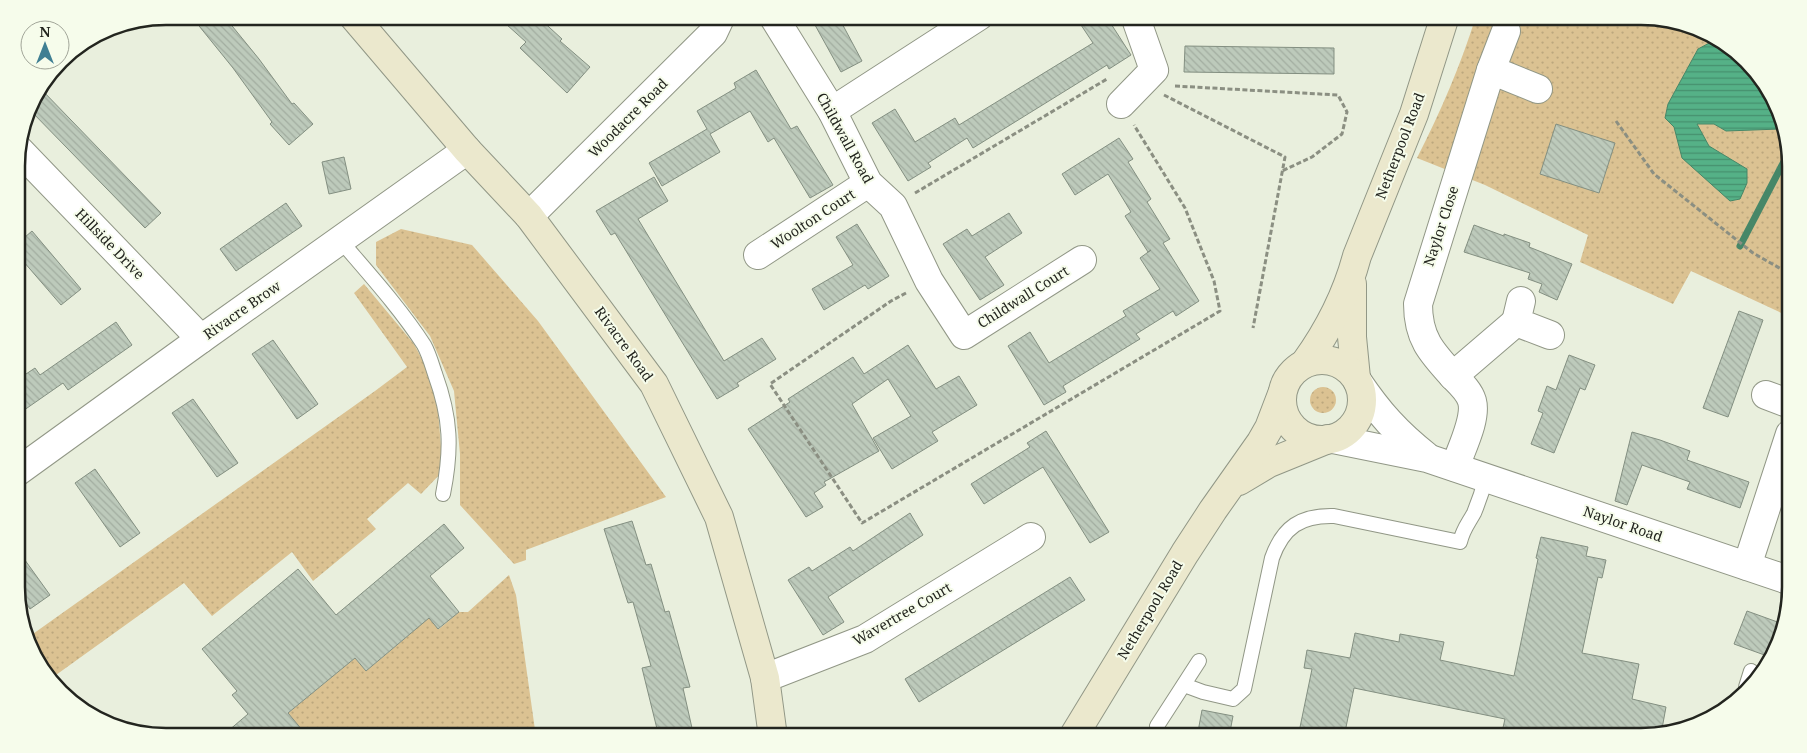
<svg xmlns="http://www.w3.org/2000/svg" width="1807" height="753" viewBox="0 0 1807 753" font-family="'Noto Serif',serif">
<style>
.grass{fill:url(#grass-dots)}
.water{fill:url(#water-rules);stroke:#468768}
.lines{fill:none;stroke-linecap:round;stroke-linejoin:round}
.stream{stroke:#468768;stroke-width:7}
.building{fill:url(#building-back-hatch);stroke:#838f81}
.service-casing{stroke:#919786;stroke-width:16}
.minor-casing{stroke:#919786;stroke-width:30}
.secondary-casing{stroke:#919786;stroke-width:30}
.path{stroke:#8b8f82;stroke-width:3;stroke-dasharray:5 2.5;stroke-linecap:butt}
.service{stroke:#fff;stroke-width:14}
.minor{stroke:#fff;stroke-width:28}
.secondary{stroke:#ebe8cd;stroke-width:28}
.labels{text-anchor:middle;stroke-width:4;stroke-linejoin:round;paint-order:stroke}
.street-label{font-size:14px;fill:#23251f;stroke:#f6fceb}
.rim{fill:none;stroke:#23251f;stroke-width:2.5}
</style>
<defs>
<pattern id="grass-dots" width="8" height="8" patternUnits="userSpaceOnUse" patternTransform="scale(1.25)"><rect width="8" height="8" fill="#dbc292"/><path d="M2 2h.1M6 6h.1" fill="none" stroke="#bca77d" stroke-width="1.8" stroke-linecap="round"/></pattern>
<pattern id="water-rules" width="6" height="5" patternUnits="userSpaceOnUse" patternTransform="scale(1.25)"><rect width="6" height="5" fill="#55b187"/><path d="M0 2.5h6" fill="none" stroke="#46906e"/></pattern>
<pattern id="building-back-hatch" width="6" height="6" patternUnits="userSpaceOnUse" patternTransform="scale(1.25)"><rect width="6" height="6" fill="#bdcabb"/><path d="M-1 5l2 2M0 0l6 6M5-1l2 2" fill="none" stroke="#a2ada0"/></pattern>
</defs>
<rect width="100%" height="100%" fill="#e9efdd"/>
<g class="grass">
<path d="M1476,16h165l57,12 62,46 30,72v171l-99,-46 -18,33 -93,-42 8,-27 -103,-50 -68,-27c23,-45 44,-93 59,-142z"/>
<polygon points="401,229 472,245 538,321 666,497 526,550 526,560 514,564 460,505 460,454 454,391 430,336 376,265 376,242"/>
<polygon points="364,284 414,344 436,386 443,471 421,494 408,483 367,519 376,529 313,581 292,552 212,616 184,583 49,680 47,679 30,636 375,391 407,367 354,293"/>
<circle cx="1323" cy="400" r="13"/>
<polygon points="509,575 516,595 536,737 298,737 288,713 355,658 366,671 409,635 389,611 409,594 439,629 459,612 468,612"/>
</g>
<polygon class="water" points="1713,41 1740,62 1747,65 1760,74 1781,125 1780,129 1726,131 1714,124 1697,124 1709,146 1747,169 1747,183 1740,199 1730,201 1682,158 1674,127 1665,118 1668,104 1698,49"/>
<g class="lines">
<polyline class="stream" points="1740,246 1790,150"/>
</g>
<g class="building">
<polygon points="191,16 224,16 259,59 292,104 294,103 313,124 289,145 270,124 272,122 233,68"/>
<polygon points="497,16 537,16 562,39 560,41 590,67 567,93 520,48 526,42"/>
<polygon points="810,16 838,16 862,61 841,72"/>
<polygon points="1075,16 1106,16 1131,55 1109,69 1107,65 973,148 967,138 928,163 931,167 908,181 872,123 895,109 915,142 955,118 959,125 1093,43"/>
<polygon points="1185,46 1334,48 1334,74 1184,72"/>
<polygon points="756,70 791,129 797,126 833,185 810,198 774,138 768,142 750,111 710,134 720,152 662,186 649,163 707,129 697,111 736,88 734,83"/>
<polygon points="40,88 161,213 145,228 29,109 32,99"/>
<polygon points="1556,124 1615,143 1599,193 1540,174"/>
<polygon points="1119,138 1133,159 1128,162 1151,199 1147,202 1170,239 1163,243 1199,301 1176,316 1173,311 1136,334 1140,339 1063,386 1066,392 1044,405 1008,346 1030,332 1049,363 1126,316 1123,311 1160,289 1140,258 1151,250 1148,252 1125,216 1131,212 1108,174 1075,195 1062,174"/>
<polygon points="344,157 351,189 329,194 322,162"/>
<polygon points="654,177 668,201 638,219 724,361 762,338 776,359 737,383 739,386 717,399 615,233 611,235 596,211"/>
<polygon points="286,203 302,226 236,271 220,249"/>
<polygon points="1009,213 1022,233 985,257 1004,285 980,300 943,244 967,229 972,236"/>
<polygon points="857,224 889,276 868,289 865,285 824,310 812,289 853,265 836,237"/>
<polygon points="1474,225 1504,236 1504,234 1530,243 1529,247 1572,264 1557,300 1539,292 1542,284 1528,279 1530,273 1464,252"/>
<polygon points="32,231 81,289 61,305 17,254 17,244"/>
<polygon points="1739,311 1763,320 1728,417 1703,408"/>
<polygon points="116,322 132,345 68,390 63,383 17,415 17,380 35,368 40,375"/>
<polygon points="273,340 318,404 297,419 252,354"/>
<polygon points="908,345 936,389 959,376 977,405 932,432 938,441 892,469 873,438 911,416 888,379 852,404 879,451 824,482 826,485 814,493 823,507 806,517 748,429 790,402 788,399 853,357 864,374"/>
<polygon points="1569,355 1595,365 1585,390 1580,388 1554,453 1531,444 1543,413 1538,411 1547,386 1556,390"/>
<polygon points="193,399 238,463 217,477 172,413"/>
<polygon points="1046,431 1109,532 1090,543 1043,467 984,504 971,484 1030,447 1027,443"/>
<polygon points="1632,432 1660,440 1690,451 1687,460 1749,482 1740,508 1687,489 1690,482 1642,465 1627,505 1615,501"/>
<polygon points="95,469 140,533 120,547 75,483"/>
<polygon points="910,513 923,535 828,597 844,622 823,635 788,580 809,567 812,571 850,547 853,551"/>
<polygon points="632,521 646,565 651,564 665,612 669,611 690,687 683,688 694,737 659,737 642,668 651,666 633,602 628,603 604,529"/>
<polygon points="444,524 464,548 430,576 459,612 438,629 429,618 366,671 355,658 288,713 308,737 221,737 248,714 232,695 237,691 202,649 298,569 336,615"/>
<polygon points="1541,537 1588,547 1586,556 1606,560 1602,578 1598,577 1582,653 1639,664 1632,699 1666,707 1661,734 1651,736 1578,736 1548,730 1547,736 1501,736 1505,719 1354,688 1344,737 1298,737 1312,669 1304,668 1307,650 1350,658 1355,633 1399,642 1400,634 1444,642 1440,660 1514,676 1538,559 1536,558"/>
<polygon points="17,549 50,595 30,609 18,592"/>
<polygon points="1070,577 1085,600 919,702 905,679"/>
<polygon points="1747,611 1783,624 1779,644 1770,657 1734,644"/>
<polygon points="1202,710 1233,716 1229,737 1197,737"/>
</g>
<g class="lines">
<g class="service-casing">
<g id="service">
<path d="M340,240c29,34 60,68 84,105 5,9 8,20 11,29 16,44 17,75 8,120"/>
<path d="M1184,685l19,7 30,7 11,-10 28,-131c11,-31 29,-43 62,-42l126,26c3,-13 8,-18 14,-29 5,-12 9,-24 12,-36"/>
<polyline points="1746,687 1751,671"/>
<polyline points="1157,726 1199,661"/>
</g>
</g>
<g class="minor-casing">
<g id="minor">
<polyline points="773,16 832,111 868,183 893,206 929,281 964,335 1082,260"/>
<polyline points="1491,70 1538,89"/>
<polyline points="1121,104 1154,70 1135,16"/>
<polyline points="832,111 979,16"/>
<polyline points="18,149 201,339"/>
<polyline points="529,216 713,33 721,16"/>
<polyline points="758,255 868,183"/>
<polyline points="1521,301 1516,322 1550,335"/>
<path d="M1453,376c-22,-24 -35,-38 -35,-72l73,-234 15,-39"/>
<path d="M1358,382c21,31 39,51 68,74"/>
<polyline points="1766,395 1790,404"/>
<polyline points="1333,439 1427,458 1791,581"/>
<path d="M1455,467c6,-18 22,-48 17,-66 -3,-10 -12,-18 -19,-25l63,-54"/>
<polyline points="17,472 201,339 467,150"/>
<polyline points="1747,566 1790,434"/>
<polyline points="765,678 865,639 1031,537"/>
</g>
</g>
<g class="secondary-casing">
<g id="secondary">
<polyline points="353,16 467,150 529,216 654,384 719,517 765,678 773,737"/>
<polyline points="1352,284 1352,337 1356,378"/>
<circle cx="1322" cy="400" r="40"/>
<path d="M1305,363c23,-32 42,-69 52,-107l57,-142 31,-98"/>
<polyline points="1239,481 1269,463 1328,439"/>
<polyline points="1073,737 1185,553 1213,510 1261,442 1269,428 1282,394"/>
</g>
</g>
<g class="path">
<polyline points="1175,86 1338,95 1347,112 1342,134 1312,157 1282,171"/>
<polyline points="1164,95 1285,157 1253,328"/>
<polyline points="1616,121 1654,174 1753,253 1790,274"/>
<polyline points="915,193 1107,79"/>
<polyline points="906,293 891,301 770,384 862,523 1220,311 1214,281 1185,208 1134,125"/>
</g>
<use href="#service" class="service"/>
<use href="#minor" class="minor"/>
<use href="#secondary" class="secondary"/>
</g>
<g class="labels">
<g class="street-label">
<text transform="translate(628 118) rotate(-45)" y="5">Woodacre Road</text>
<text transform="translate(845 138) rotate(61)" y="5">Childwall Road</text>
<text transform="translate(1400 146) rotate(-69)" y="5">Netherpool Road</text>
<text transform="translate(813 219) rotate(-33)" y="5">Woolton Court</text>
<text transform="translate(1441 226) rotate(-72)" y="5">Naylor Close</text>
<text transform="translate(110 244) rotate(46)" y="5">Hillside Drive</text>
<text transform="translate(1023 297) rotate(-32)" y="5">Childwall Court</text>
<text transform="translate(242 310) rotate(-35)" y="5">Rivacre Brow</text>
<text transform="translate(624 344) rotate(54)" y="5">Rivacre Road</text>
<text transform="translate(1623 524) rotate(19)" y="5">Naylor Road</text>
<text transform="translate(1150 610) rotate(-59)" y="5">Netherpool Road</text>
<text transform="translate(902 614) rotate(-30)" y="5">Wavertree Court</text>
</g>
</g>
<path d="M0 0H1807V753H0ZM166 25H1641A141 141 0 0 1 1782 166V587A141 141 0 0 1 1641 728H166A141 141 0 0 1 25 587V166A141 141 0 0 1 166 25Z" fill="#f6fceb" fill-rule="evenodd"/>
<path class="rim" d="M166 25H1641A141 141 0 0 1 1782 166V587A141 141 0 0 1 1641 728H166A141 141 0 0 1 25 587V166A141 141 0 0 1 166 25Z"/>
<g transform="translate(45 45)"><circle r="24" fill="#f6fceb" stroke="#a2a699"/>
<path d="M0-4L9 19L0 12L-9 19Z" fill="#3f7f93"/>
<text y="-8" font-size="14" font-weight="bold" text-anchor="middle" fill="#23251f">N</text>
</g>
</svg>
